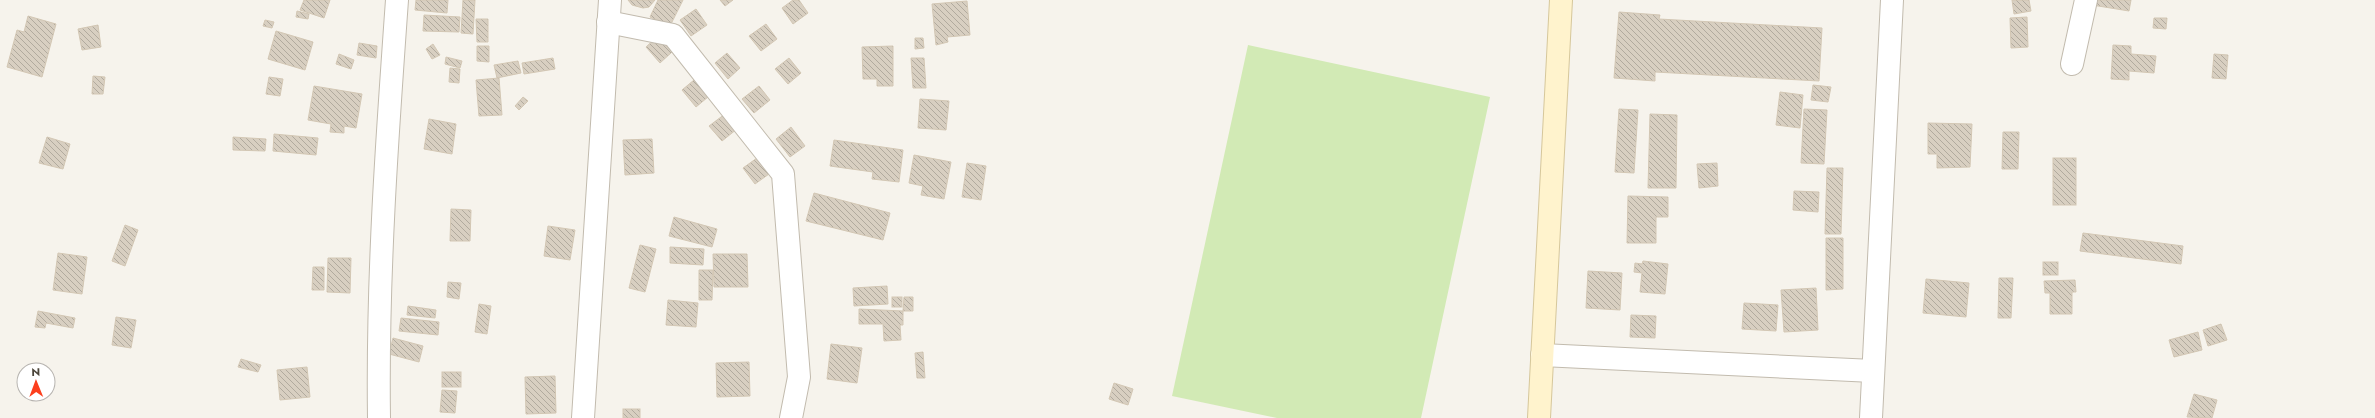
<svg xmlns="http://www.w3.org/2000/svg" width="2375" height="418" viewBox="0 0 2375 418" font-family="Jost,sans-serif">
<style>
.pitch{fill:#d2eab5}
.building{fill:url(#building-back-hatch);stroke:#d3c7b4}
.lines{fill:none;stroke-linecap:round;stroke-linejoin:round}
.street-casing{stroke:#c2bbae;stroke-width:24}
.secondary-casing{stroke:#d6c79b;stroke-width:24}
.street{stroke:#fff;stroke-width:22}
.secondary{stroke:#fff3cd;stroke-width:22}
</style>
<defs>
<pattern id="building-back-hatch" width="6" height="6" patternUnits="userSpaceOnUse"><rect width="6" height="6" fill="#d8cfc1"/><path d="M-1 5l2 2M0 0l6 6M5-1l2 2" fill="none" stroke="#b1aa9e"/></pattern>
</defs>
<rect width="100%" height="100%" fill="#f6f3ec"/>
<polygon class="pitch" points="1248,45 1490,97 1421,418 1277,418 1172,396"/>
<g class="building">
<polygon points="304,0 330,0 324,18 300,10"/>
<polygon points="416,0 448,0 447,13 415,10"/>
<polygon points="463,0 475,0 473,34 461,33"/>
<polygon points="628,0 655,0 649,7 643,8 632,5"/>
<polygon points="658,0 683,0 670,26 650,17"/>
<polygon points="720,0 733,0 725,6"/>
<polygon points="793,0 799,0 808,13 793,24 782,8"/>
<polygon points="2012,0 2029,0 2031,11 2014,14"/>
<polygon points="2093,0 2131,0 2129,11 2092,5"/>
<polygon points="967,1 970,35 947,37 948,42 936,45 932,4"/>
<polygon points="696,9 707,25 691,36 680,20"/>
<polygon points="297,11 309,14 308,19 296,17"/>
<polygon points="1619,12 1660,15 1659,19 1822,28 1819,81 1655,72 1655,81 1614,78"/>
<polygon points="424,15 460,17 459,32 423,31"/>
<polygon points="28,16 56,24 42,77 7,67 17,30 24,32"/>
<polygon points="2027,17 2028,47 2011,48 2010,18"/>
<polygon points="2154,18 2167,18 2166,29 2153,28"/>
<polygon points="476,19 488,19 488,42 477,42"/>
<polygon points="265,20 274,22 272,28 263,26"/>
<polygon points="766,24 777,39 761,51 749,36"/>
<polygon points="98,25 101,47 82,50 78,29"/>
<polygon points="276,31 313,42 305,70 268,59"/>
<polygon points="658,36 672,52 660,63 646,47"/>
<polygon points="915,38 923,38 924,48 915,49"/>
<polygon points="359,43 377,46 376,58 357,55"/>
<polygon points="433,44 440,55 432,59 426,49"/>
<polygon points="2113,45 2131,46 2131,54 2156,56 2154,73 2129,71 2129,80 2111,79"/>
<polygon points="477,46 489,46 489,62 477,61"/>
<polygon points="893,46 893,86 877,86 877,79 863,79 862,47"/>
<polygon points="727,53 740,68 728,79 715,63"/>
<polygon points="339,54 354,60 351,69 336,64"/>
<polygon points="2214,54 2228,55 2226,79 2212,78"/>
<polygon points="446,57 462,61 460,68 445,64"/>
<polygon points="553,58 555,69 524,74 522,63"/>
<polygon points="789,58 801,73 788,84 775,69"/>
<polygon points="911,58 924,58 926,88 913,88"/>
<polygon points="518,61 521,73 497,78 494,65"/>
<polygon points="450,68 460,69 459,83 449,82"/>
<polygon points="93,76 105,77 103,94 92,94"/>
<polygon points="269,77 283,79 280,96 266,94"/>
<polygon points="499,78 502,115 479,116 476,80"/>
<polygon points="694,80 708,97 696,107 682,90"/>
<polygon points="1813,85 1831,87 1828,102 1811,100"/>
<polygon points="314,86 362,94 356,128 344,126 344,133 330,132 331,124 308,120"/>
<polygon points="759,86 770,100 754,113 742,99"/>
<polygon points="1780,92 1803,95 1800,128 1776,125"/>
<polygon points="523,97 528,101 519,110 515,106"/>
<polygon points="920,99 949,101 946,130 918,128"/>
<polygon points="1619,109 1638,110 1634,173 1615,172"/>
<polygon points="1804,109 1827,110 1824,164 1801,163"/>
<polygon points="725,114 737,129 722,141 709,126"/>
<polygon points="1650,114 1677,115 1676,188 1648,188"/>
<polygon points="429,119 456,124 452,154 424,149"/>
<polygon points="1928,123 1972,124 1970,167 1937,168 1937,154 1928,154"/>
<polygon points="791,127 805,146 790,157 776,139"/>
<polygon points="2003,132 2019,132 2018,169 2002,169"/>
<polygon points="274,134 318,138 316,155 273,151"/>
<polygon points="47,137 70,144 63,169 39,163"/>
<polygon points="233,137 266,139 265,151 233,150"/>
<polygon points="652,139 654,173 625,175 623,140"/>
<polygon points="834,140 903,150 899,182 872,179 873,172 830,166"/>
<polygon points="914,155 951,162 944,199 921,195 923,186 909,183"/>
<polygon points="757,158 769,174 755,184 743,168"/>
<rect x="2053" y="158" width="23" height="47"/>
<polygon points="967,163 986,166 981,200 962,197"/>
<polygon points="1717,163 1718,186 1699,188 1697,164"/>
<polygon points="1827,168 1843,168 1841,234 1825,234"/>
<polygon points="1794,191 1819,192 1818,212 1793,210"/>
<polygon points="814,193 890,213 883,240 806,221"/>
<polygon points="1628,196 1668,197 1668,217 1656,217 1656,243 1627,243"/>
<polygon points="451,209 471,210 470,241 450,241"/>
<polygon points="674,217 717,229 712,247 669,236"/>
<polygon points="125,225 138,230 125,266 112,261"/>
<polygon points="548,226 575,230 570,260 544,256"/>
<polygon points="2083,233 2183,246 2181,264 2080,251"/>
<polygon points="1826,238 1843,238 1843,289 1826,290"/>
<polygon points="640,245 656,249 645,292 629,288"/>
<polygon points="670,247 704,249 703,265 670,263"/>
<polygon points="58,253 87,257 82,294 53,290"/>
<polygon points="713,254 747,254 748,287 714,287"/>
<polygon points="328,258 351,258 350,293 327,292"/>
<polygon points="1643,261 1668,264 1665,294 1640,292 1642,273 1634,272 1635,263 1642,264"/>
<rect x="2043" y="262" width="15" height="13"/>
<polygon points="313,267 324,267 324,290 312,290"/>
<polygon points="699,270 713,270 712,300 699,300"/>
<polygon points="1588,271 1622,273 1620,310 1586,308"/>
<polygon points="1999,278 2013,278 2011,318 1998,318"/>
<polygon points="1926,279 1969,283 1966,317 1923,313"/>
<polygon points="2075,280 2076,292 2072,292 2072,314 2050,314 2050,293 2045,293 2044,281"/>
<polygon points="448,282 461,283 459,299 447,297"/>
<polygon points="887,286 888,304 854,306 853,288"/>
<polygon points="1816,288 1818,330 1784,332 1781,290"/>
<rect x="892" y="297" width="10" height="10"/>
<polygon points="904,297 913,297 913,311 903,311"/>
<polygon points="668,300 698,303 696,327 666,325"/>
<polygon points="1744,303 1778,305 1776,331 1742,329"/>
<polygon points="479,304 491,306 487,334 475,332"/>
<polygon points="408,306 436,310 435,318 407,315"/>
<polygon points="859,309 903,311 903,325 900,325 901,340 884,341 883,324 859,324"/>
<polygon points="38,311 75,318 73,328 46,323 45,328 35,327"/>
<polygon points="1631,315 1656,316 1655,338 1630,337"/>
<polygon points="116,317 136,320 131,348 112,345"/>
<polygon points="401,318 439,322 438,335 399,331"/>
<polygon points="2221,324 2227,340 2208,346 2203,330"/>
<polygon points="2198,332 2202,350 2174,357 2169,340"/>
<polygon points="393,338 423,346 419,362 389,354"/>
<polygon points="831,344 862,348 857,383 827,379"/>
<polygon points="923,352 925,378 917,378 915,353"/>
<polygon points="241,359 261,365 258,372 238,367"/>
<polygon points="749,362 750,396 717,397 716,363"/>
<polygon points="307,367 310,397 280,400 277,370"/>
<rect x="442" y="372" width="19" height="15"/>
<polygon points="555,376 556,413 526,414 525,377"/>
<polygon points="1114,383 1133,389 1128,405 1109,399"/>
<polygon points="442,390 457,391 455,413 440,412"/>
<polygon points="2194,394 2217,400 2212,418 2187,417"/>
<rect x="623" y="409" width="17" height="9"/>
</g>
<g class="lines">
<g class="street-casing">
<g id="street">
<polyline points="608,22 673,35 783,174 799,377 791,418"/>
<polyline points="2072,64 2086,0"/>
<polyline points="1542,355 1873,371"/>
<path d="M379,418c-2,-140 8,-279 18,-418"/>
<polyline points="583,418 610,0"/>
<polyline points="1871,418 1892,0"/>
</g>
</g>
<g class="secondary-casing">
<polyline id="secondary" points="1539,418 1561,0"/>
</g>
<use href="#street" class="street"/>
<use href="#secondary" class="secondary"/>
</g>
<g transform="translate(36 382) rotate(359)"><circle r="19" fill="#ffffff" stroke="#b7b4b0"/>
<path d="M0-3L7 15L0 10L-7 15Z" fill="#fc3f1d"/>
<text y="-6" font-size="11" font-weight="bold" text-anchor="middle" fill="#4b4439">N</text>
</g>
</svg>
